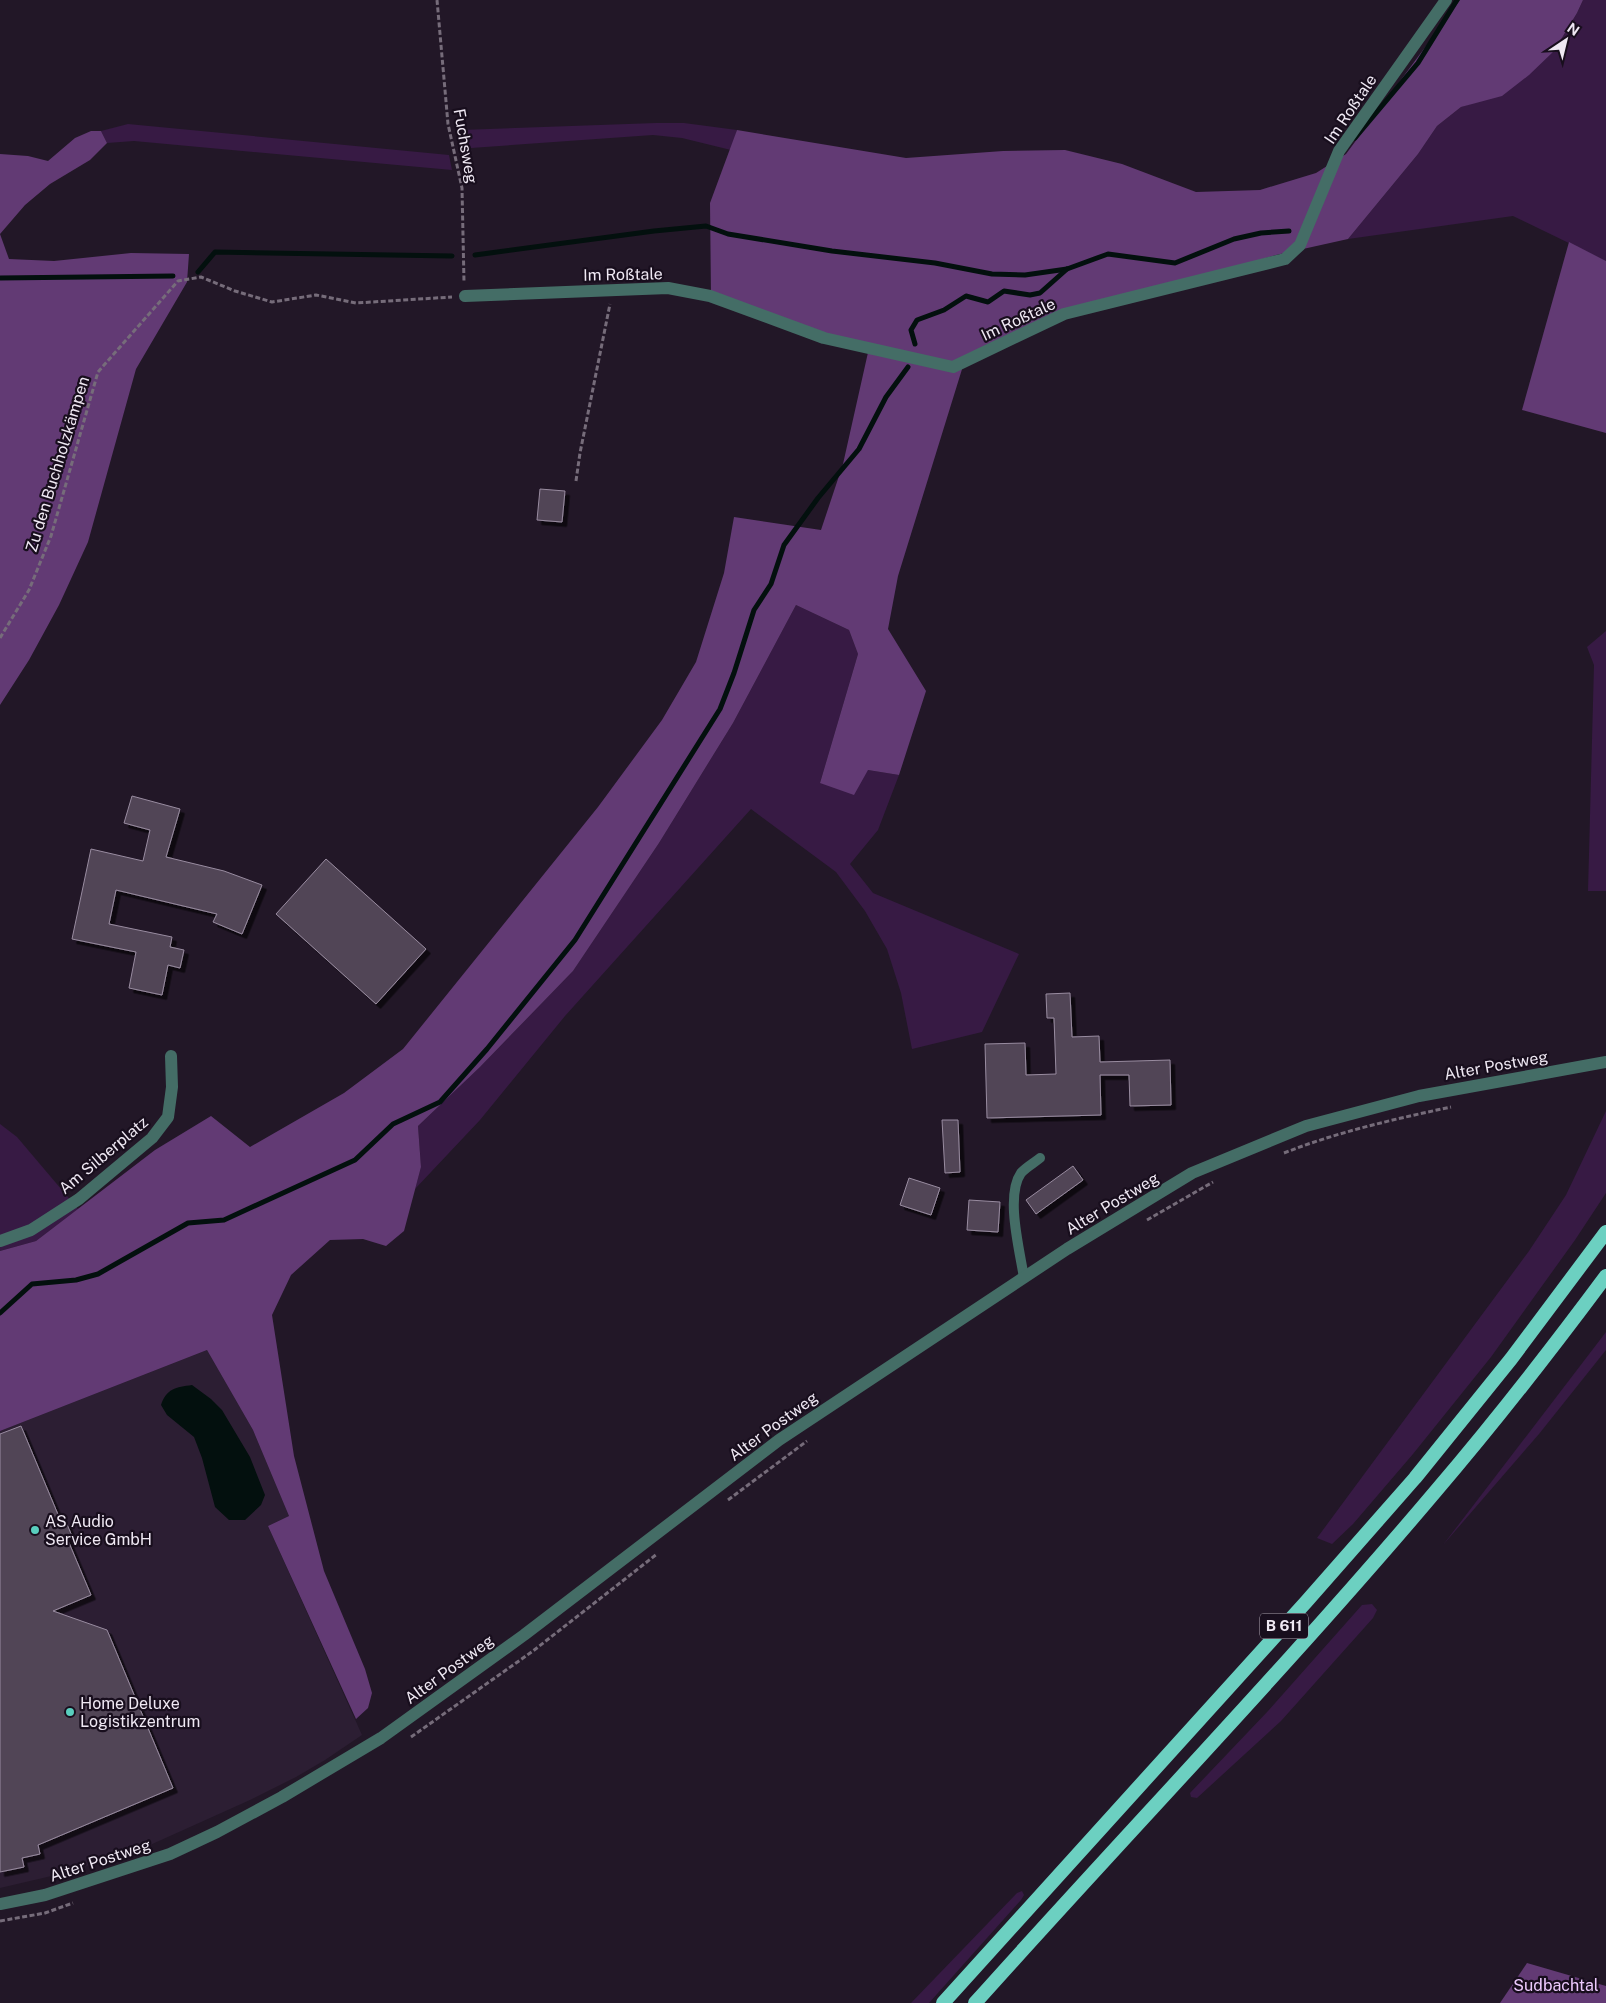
<svg xmlns="http://www.w3.org/2000/svg" width="1606" height="2003" viewBox="0 0 1606 2003" font-family="'Public Sans',sans-serif">
<style>
.built{fill:#2c1e33}
.green{fill:#371a44}
.forest{fill:#623a74}
.water{fill:#03100e}
.lines{fill:none;stroke-linecap:round;stroke-linejoin:round}
.stream{stroke:#03100e;stroke-width:5}
.building{fill:#514557;stroke:#998ca0;filter:url(#shadow)}
.path{stroke:#766c7a;stroke-width:3;stroke-dasharray:5 2.5;stroke-linecap:butt}
.service{stroke:#446d66;stroke-width:10}
.minor{stroke:#446d66;stroke-width:12}
.tertiary{stroke:#446d66;stroke-width:12}
.trunk{stroke:#6cd0c1;stroke-width:14}
.poi-dot{fill:#59cebe;stroke:#180e1d;stroke-width:2}
.labels{text-anchor:middle;stroke-width:4.5;stroke-linejoin:round;paint-order:stroke}
.shield{fill:#180e1d;stroke:#aea7b3;stroke-width:1}
.shield-label{font-size:15px;font-weight:bold;fill:#efe8f3}
.street-label{font-size:16px;fill:#efe8f3;stroke:#180e1d}
.poi-label{font-size:16px;fill:#efe8f3;stroke:#180e1d;text-anchor:start}
.park-label{font-size:16px;fill:#edcafe;stroke:#180e1d}
</style>
<defs>
<filter id="shadow"><feDropShadow dx="4.5" dy="4.5" stdDeviation="0" flood-color="#0009"/></filter>
</defs>
<rect width="100%" height="100%" fill="#221727"/>
<polygon class="built" points="207,1350 253,1430 289,1516 268,1526 362,1735 325,1760 296,1777 250,1800 150,1845 107,1860 60,1874 0,1888 0,1431"/>
<g class="green">
<polygon points="1583,0 1606,0 1606,261 1513,216 1348,239 1418,154 1437,126 1461,107 1476,102 1554,51 1577,13"/>
<polygon points="656,123 684,123 737,130 731,150 682,138 653,135 471,148 461,130"/>
<polygon points="128,124 449,155 452,170 134,141 107,143 101,131"/>
<polygon points="796,605 849,630 858,654 820,783 868,770 899,775 878,830 850,864 873,893 1019,954 982,1032 912,1049 901,993 887,949 865,911 836,872 751,809 565,1016 480,1120 415,1189 421,1167 418,1126 480,1067 573,971 659,843 733,723"/>
<polygon points="1606,631 1606,891 1588,891 1594,665 1587,647"/>
<polygon points="1606,1111 1606,1193 1575,1240 1491,1357 1413,1454 1353,1524 1332,1544 1317,1538 1529,1251 1566,1195"/>
<polygon points="0,1124 17,1137 78,1209 36,1241 0,1251"/>
<polygon points="1606,1332 1606,1350 1539,1434 1443,1545"/>
<polygon points="1372,1604 1377,1610 1373,1618 1281,1721 1197,1798 1191,1797 1190,1793 1268,1711 1362,1605"/>
<polygon points="1022,1891 1024,1895 1021,1900 929,2003 911,2003 1017,1893"/>
</g>
<g class="forest">
<polygon points="1460,0 1583,0 1577,13 1554,51 1529,75 1502,96 1461,107 1437,126 1418,154 1348,239 1276,255 1063,317 963,366 898,576 888,629 926,691 899,775 868,770 854,795 820,783 858,654 849,630 796,605 733,723 659,843 573,971 480,1067 418,1126 421,1167 404,1231 386,1246 363,1239 330,1240 291,1275 272,1315 294,1456 324,1571 365,1669 372,1693 368,1708 356,1719 268,1526 289,1516 253,1430 207,1350 0,1431 0,1251 36,1241 155,1150 211,1116 250,1147 344,1093 403,1049 598,807 662,720 696,662 724,573 734,517 821,530 843,464 869,348 711,297 710,203 737,130 906,158 1003,151 1065,150 1122,164 1196,192 1260,190 1316,173 1346,154"/>
<polygon points="91,131 101,131 107,143 90,160 50,184 25,205 0,234 9,259 54,261 131,253 189,254 187,282 136,369 88,542 59,605 29,660 0,705 0,154 28,156 48,161 75,138"/>
<polygon points="1569,242 1606,261 1606,433 1522,410"/>
<polygon points="1527,1963 1606,1986 1606,2003 1500,2003"/>
</g>
<path class="water" d="M192,1385l19,14 11,11 28,47 15,38 -4,10 -16,15h-16l-14,-13 -13,-49 -8,-21 -27,-22 -6,-10c5,-16 15,-18 31,-20z"/>
<g class="lines">
<g class="stream">
<polyline points="1355,138 1418,63 1457,0"/>
<polyline points="475,255 654,231 706,226 728,234 832,251 935,263 992,274 1025,275 1067,269 1108,254 1175,263 1234,239 1261,233 1289,231"/>
<polyline points="198,272 215,252 452,256"/>
<polyline points="0,278 173,276"/>
<polyline points="915,344 911,330 917,320 944,310 966,296 988,302 1004,291 1030,295 1040,293 1067,269"/>
<polyline points="0,1313 32,1284 76,1280 98,1274 188,1223 224,1220 355,1160 393,1124 440,1102 487,1049 575,940 720,709 734,673 754,610 771,584 784,545 818,498 859,449 886,397 908,367"/>
</g>
</g>
<g class="building">
<polygon points="540,489 565,491 562,522 537,520"/>
<polygon points="132,796 180,809 166,857 224,871 262,885 242,934 213,922 217,914 116,890 109,924 172,937 170,947 184,950 180,968 168,965 162,995 129,988 136,952 72,939 91,849 143,861 150,830 124,823"/>
<polygon points="326,859 426,949 376,1004 276,914"/>
<polygon points="1070,993 1072,1037 1099,1036 1100,1062 1170,1060 1171,1105 1130,1106 1129,1075 1100,1075 1101,1115 987,1118 985,1044 1025,1043 1026,1075 1056,1074 1054,1018 1047,1018 1046,994"/>
<polygon points="942,1120 958,1120 960,1172 945,1173"/>
<polygon points="1073,1166 1083,1180 1036,1214 1026,1200"/>
<polygon points="909,1178 940,1188 931,1215 900,1205"/>
<polygon points="969,1200 1000,1202 998,1232 967,1230"/>
<polygon points="21,1426 62,1524 66,1522 72,1536 67,1538 91,1595 53,1611 107,1630 173,1788 38,1845 40,1854 22,1858 24,1867 0,1872 0,1434"/>
</g>
<g class="lines">
<g class="path">
<polyline points="437,0 448,124 462,188 464,282"/>
<polyline points="576,481 580,453 610,304"/>
<polyline points="0,638 29,590 51,536 98,372 178,281 201,277 235,291 272,302 316,295 356,303 452,297"/>
<path d="M1284,1153c53,-21 111,-34 167,-46"/>
<polyline points="1147,1220 1213,1182"/>
<polyline points="728,1500 807,1441"/>
<polyline points="411,1737 533,1651 657,1554"/>
<polyline points="0,1921 45,1913 73,1903"/>
</g>
<path class="service" d="M1024,1278c-4,-27 -19,-82 -3,-105 5,-6 13,-10 19,-15"/>
<g class="minor">
<polyline points="465,296 668,288 710,296 824,338 953,367 1064,314 1285,259 1300,245 1339,151 1446,0"/>
<polyline points="0,1241 31,1230 79,1199 152,1138 168,1117 172,1087 171,1056"/>
</g>
<polyline class="tertiary" points="0,1904 45,1895 170,1854 217,1832 282,1797 381,1738 524,1635 779,1440 1067,1249 1192,1173 1306,1126 1419,1096 1606,1062"/>
<g class="trunk">
<polyline points="943,2003 1306,1602 1415,1478 1511,1359 1606,1232"/>
<path d="M975,2003c153,-171 312,-336 460,-511 60,-70 116,-142 171,-216"/>
</g>
</g>
<g class="poi-dot">
<circle cx="35" cy="1530" r="5"/>
<circle cx="70" cy="1712" r="5"/>
</g>
<g class="labels">
<rect class="shield" x="1260" y="1613.5" width="48" height="25" rx="4"/>
<g class="shield-label">
<text x="1284" y="1631">B 611</text>
</g>
<g class="street-label">
<text transform="translate(1350 109) rotate(-56)" y="6">Im Roßtale</text>
<text transform="translate(466 146) rotate(80)" y="6">Fuchsweg</text>
<text transform="translate(623 274) rotate(-1)" y="6">Im Roßtale</text>
<text transform="translate(1018 319) rotate(-25)" y="6">Im Roßtale</text>
<text transform="translate(57 464) rotate(-73)" y="6">Zu den Buchholzkämpen</text>
<text transform="translate(1496 1065) rotate(-10)" y="6">Alter Postweg</text>
<text transform="translate(103 1155) rotate(-40)" y="6">Am Silberplatz</text>
<text transform="translate(1112 1203) rotate(-31)" y="6">Alter Postweg</text>
<text transform="translate(773 1426) rotate(-36)" y="6">Alter Postweg</text>
<text transform="translate(449 1669) rotate(-36)" y="6">Alter Postweg</text>
<text transform="translate(100 1860) rotate(-18)" y="6">Alter Postweg</text>
</g>
<g class="poi-label">
<text x="45" y="1527">AS Audio<tspan x="45" dy="18">Service GmbH</tspan></text>
<text x="80" y="1709">Home Deluxe<tspan x="80" dy="18">Logistikzentrum</tspan></text>
</g>
<g class="park-label">
<text x="1556" y="1991">Sudbachtal</text>
</g>
</g>
<g transform="translate(1566 40) rotate(35)" stroke="#180e1d" stroke-width="4" paint-order="stroke">
<path d="M0-4L9 19L0 12L-9 19Z" fill="#efe8f3"/>
<text y="-8" font-size="14" font-weight="bold" text-anchor="middle" fill="#efe8f3">N</text>
</g>
</svg>
